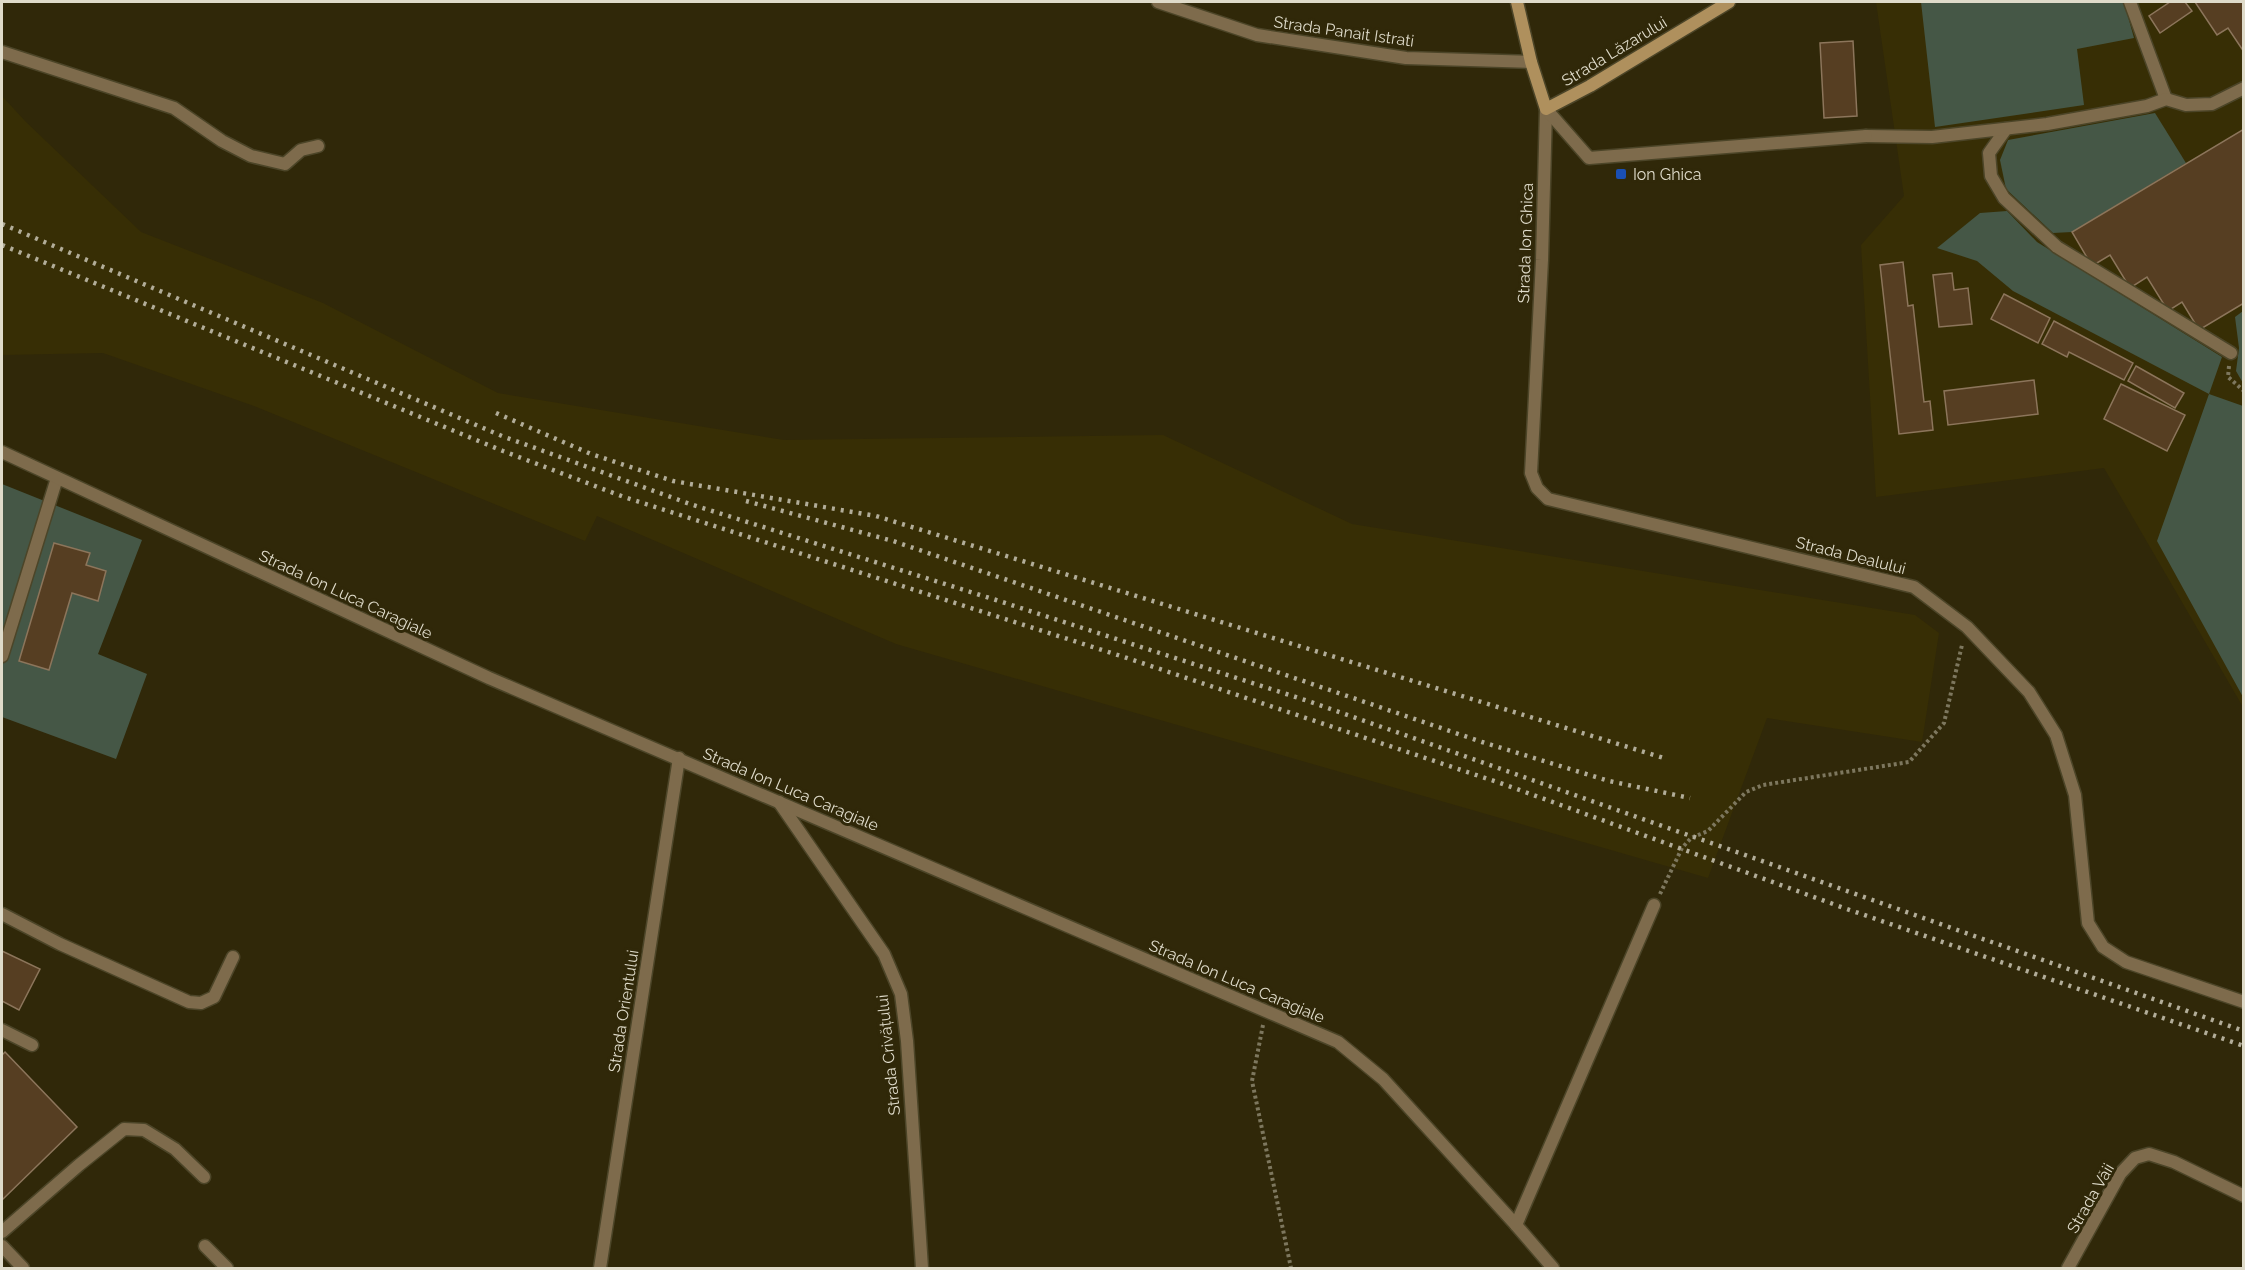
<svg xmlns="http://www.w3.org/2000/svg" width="2245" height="1270" viewBox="0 0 2245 1270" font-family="Raleway,sans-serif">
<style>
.built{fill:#372e05}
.green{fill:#455746}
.building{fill:#563e22;stroke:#8c755b;stroke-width:1.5}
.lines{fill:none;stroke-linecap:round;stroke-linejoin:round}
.lane-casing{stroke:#4c4528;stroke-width:15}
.street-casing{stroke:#4c4528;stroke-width:15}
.secondary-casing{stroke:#4c4528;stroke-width:15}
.path{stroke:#7d775e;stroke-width:4;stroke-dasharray:3 3;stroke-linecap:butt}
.lane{stroke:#7e6b4c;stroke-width:12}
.street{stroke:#7e6b4c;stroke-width:12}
.secondary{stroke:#af905d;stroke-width:12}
.rail{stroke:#b2ad99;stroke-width:4.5;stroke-dasharray:3 6;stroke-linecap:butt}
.transit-dot{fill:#1a4fb4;stroke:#302809;stroke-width:2}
.labels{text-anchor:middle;stroke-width:6;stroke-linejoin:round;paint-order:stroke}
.street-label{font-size:16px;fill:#dfdbca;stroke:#302809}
.poi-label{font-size:16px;fill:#dfdbca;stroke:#302809;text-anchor:start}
</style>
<rect width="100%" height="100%" fill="#302809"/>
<g class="built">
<polygon points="1876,2 2243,2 2243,707 2104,468 1876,497 1861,245 1904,196"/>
<polygon points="2,96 25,121 141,232 323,303 498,393 784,440 1163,435 1352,524 1915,615 1939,633 1922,742 1767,718 1708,878 896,644 597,516 585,541 254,406 103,353 2,355"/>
</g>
<g class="green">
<polygon points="1921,2 2124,2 2134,38 2077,49 2084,105 1935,127"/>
<polygon points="2155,113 2186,163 2072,232 2053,233 2006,189 2000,160 2008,140"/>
<polygon points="2007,211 2037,242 2222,357 2209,394 2243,406 2243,697 2157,541 2209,394 2013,291 1977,261 1937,248 1980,213"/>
<polygon points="2243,311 2243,383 2236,371 2239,348 2235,317"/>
<polygon points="2,484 142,540 98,654 147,674 116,759 2,717"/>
</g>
<g class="building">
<polygon points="2170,2 2185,2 2192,11 2160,33 2149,16"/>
<polygon points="2195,2 2244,2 2244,52 2228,28 2217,35"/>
<polygon points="1853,41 1857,116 1824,118 1820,43"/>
<polygon points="2244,129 2244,303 2199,330 2182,302 2168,311 2147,277 2130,288 2110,255 2092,266 2072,232"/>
<polygon points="1903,262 1908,306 1913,305 1924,402 1930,401 1933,430 1899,434 1880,265"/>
<polygon points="1952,273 1954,290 1968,288 1972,324 1939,327 1933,275"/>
<polygon points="2004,294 2050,318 2038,343 1991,319"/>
<polygon points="2054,321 2133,363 2124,380 2069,352 2067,357 2042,344"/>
<polygon points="2136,366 2184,393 2175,408 2128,381"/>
<polygon points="2034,380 2038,414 1948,425 1944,391"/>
<polygon points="2121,384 2185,415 2167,451 2104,419"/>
<polygon points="54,543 90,553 86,565 106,571 98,601 72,593 49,670 19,661"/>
<polygon points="2,951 40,969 19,1010 2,1001"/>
<polygon points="5,1052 77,1127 2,1200 2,1055"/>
</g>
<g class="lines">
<g class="lane-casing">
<g id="lane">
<polyline points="2130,2 2166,99"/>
<polyline points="2006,129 1989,153 1991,176 2004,198 2057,247 2231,353"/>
<polyline points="1866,136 1932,137 2047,124 2147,106 2166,99 2186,105 2212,104 2244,88"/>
<polyline points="2,656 57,478"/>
<polyline points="2,914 60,944 189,1002 201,1003 214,997 233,957"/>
<polyline points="2,1030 32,1045"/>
</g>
</g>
<g class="street-casing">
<g id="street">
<polyline points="1158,2 1257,35 1406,58 1531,62"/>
<polyline points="2,52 174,108 222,141 251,156 285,164 301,150 318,146"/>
<polyline points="1546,109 1542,260 1531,473 1537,488 1548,499 1914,587 1967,627 2029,692 2056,735 2075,795 2088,923 2103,947 2126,962 2244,1002"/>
<polyline points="1546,109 1589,158 1866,136"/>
<polyline points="2,452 489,678 1338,1042 1383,1079 1516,1225 1553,1268"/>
<polyline points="779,802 884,954 901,994 907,1041 922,1268"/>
<polyline points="1516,1225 1654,905"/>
<polyline points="2,1232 79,1165 124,1129 144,1130 175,1149 204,1177"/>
<polyline points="2,1246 23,1268"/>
<polyline points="205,1246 227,1268"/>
<polyline points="600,1268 679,758"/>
<polyline points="2068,1268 2120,1174 2135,1158 2149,1154 2174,1162 2244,1196"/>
</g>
</g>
<g class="secondary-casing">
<polyline id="secondary" points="1517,2 1531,62 1546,109 1590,86 1729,2"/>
</g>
<g class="path">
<polyline points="2229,366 2228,377 2244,391"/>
<polyline points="1660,894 1682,848 1691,838 1708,831 1746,792 1763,785 1909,762 1944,723 1962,645"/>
<polyline points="1263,1025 1252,1081 1291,1268"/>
</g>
<use href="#lane" class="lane"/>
<use href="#street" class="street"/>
<use href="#secondary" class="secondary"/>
<g class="rail">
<polyline points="2,224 502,436 690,504 996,600 1311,702 2244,1031"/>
<polyline points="2,245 503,451 624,497 1124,657 1503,784 1844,908 2244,1046"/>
<polyline points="496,413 591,454 673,481 876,516 1667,759"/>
<polyline points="746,501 893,541 1482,742 1609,781 1690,798"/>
</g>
</g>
<rect class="transit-dot" x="1615" y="168" width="12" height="12" rx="3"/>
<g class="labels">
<g class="street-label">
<text transform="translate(1344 31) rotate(8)" y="6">Strada Panait Istrati</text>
<text transform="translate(1614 51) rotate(-31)" y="6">Strada Lăzarului</text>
<text transform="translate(1525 243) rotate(-88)" y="6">Strada Ion Ghica</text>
<text transform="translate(1851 555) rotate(14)" y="6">Strada Dealului</text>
<text transform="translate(346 594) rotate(25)" y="6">Strada Ion Luca Caragiale</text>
<text transform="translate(791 789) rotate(23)" y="6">Strada Ion Luca Caragiale</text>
<text transform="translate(1237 981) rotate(23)" y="6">Strada Ion Luca Caragiale</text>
<text transform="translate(623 1011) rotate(-81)" y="6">Strada Orientului</text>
<text transform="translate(888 1055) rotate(-96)" y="6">Strada Crivățului</text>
<text transform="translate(2090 1198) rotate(-60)" y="6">Strada Văii</text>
</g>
<g class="poi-label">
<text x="1633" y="180">Ion Ghica</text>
</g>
</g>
<rect width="2245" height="1270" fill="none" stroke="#dfdbca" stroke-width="6"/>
</svg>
